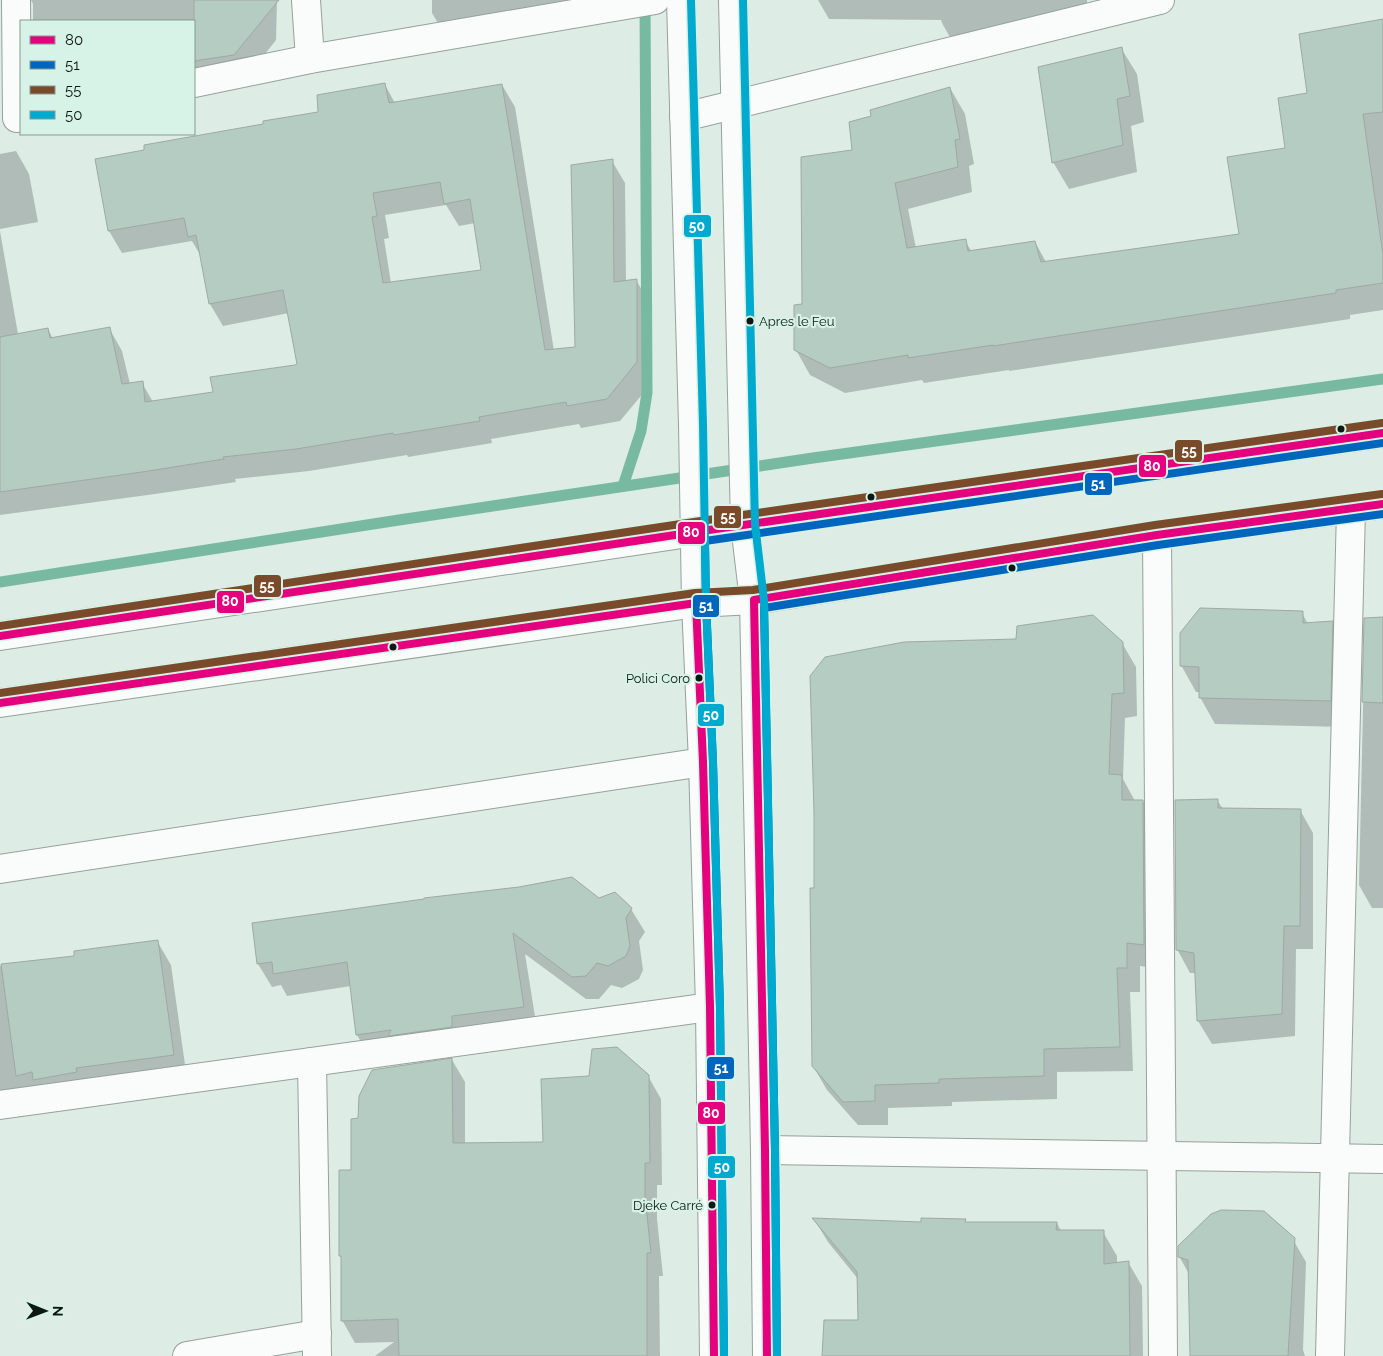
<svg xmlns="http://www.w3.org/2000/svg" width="1383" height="1356" viewBox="0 0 1383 1356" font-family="Raleway,sans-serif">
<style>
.shadow{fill:#0003;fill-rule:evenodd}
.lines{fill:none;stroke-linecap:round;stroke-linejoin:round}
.stream{stroke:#78baa1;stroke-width:11}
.building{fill:#b4ccc2;stroke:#9ea9a5;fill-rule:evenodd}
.minor-casing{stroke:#96a19c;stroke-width:30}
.primary-casing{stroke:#96a19c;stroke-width:30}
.trunk-casing{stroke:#96a19c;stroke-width:30}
.minor{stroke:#fafcfb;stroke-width:28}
.primary{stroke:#fafcfb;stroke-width:28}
.trunk{stroke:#fafcfb;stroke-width:28}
.bus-1-casing{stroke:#d7f2e6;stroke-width:11}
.bus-2-casing{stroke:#d7f2e6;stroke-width:11}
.bus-3-casing{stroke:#d7f2e6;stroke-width:11}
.bus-4-casing{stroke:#d7f2e6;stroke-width:11}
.bus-1{stroke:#e5007d;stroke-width:8}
.bus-2{stroke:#0065bd;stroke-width:8}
.bus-3{stroke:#7a4b2a;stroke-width:8}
.bus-4{stroke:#00a9ce;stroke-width:8}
.bus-dot{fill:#0d1713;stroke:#d7f2e6;stroke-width:2}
.labels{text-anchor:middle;stroke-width:4.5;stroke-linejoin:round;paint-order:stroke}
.bus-label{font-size:13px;fill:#0d1713;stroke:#d7f2e6;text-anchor:end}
.line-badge{stroke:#d7f2e6;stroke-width:2}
.badge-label{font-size:14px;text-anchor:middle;font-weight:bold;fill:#fff}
</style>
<rect width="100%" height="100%" fill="#ddece5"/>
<g class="shadow">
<polygon points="31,0 277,0 276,40 247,77 194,78 194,21 33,21 33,4"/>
<polygon points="432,0 623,0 445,35 432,13"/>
<polygon points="818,0 1087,0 1087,9 954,44 943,25 941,20 829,19"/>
<polygon points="1383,20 1383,310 1350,315 1350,319 1009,371 1009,370 924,383 922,380 845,393 810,375 796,350 803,305 854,151 872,117 950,88 965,114 974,164 969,166 972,192 908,209 916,248 965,241 972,252 1035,242 1046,262 1241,235 1286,149 1308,94"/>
<polygon points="1121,48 1137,74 1144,122 1131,126 1137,172 1069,189 1053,162"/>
<path d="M385,85l10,18 107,-18 13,22 39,244 23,-2 35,-188 13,22 1,99 10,-2 13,22 1,83 -30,36 -39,7 -2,-4 -88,15 1,4 -84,14 -1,-2 -98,16 -74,8 1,3 -81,12 -155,21v-284l18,103 30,-5 5,10 56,-11 13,23 8,33 12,-1 11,19 61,-9 82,-27 2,-2 -9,-51 -66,13 -13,-22 -8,-46 -10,-17 -70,12 -13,-22 37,-80 173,-38zM446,205l13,21 16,-3 7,48 -91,12 -7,-44 5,-1 -4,-23z"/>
<polygon points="16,151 29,174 38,222 0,229 0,154"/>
<polygon points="1302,613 1308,624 1332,622 1347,648 1345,727 1215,724 1200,697 1200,692 1196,692 1181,665"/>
<polygon points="1383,618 1383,908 1372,908 1359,885 1365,620"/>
<polygon points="1122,643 1136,667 1137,716 1125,718 1123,779 1135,801 1143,801 1156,825 1157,968 1140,966 1140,992 1130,992 1133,1071 1057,1072 1057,1099 952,1102 952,1106 888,1108 888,1125 858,1125 827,1090 813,1066 815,889"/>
<polygon points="1217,800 1223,809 1300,810 1313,833 1313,949 1296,949 1295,1036 1212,1044 1198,1021 1196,973 1190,973 1177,949"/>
<polygon points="598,899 631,909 645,932 639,941 643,970 639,979 622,988 611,985 599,999 586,999 525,954 537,1029 370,1057 357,1035 351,986 287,996 281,985 272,987 258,964 253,924"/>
<polygon points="157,941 171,965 187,1079 0,1106 0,966 75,957"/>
<polygon points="452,1060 465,1082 465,1144 544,1143 648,1076 661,1099 662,1185 657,1185 657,1219 663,1276 659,1276 660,1356 375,1356 394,1342 355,1343 342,1320 342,1259 340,1256 359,1119"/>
<polygon points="814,1219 922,1224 965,1220 967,1224 1057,1223 1061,1231 1103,1232 1117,1256 1117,1263 1128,1262 1142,1286 1143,1356 823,1356 859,1321 858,1279 828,1242"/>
<polygon points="1292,1238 1306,1262 1303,1350 1305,1356 1191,1356 1189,1274 1179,1256"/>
</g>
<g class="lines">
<g class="stream">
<polyline points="623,486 641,431 647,393 645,2"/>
<polyline points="0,582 399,520 813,458 1383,379"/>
</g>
</g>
<g class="building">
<polygon points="194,0 279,0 234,55 194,61"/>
<polygon points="1383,19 1383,112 1363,114 1383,255 1383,283 1336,290 1336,293 993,346 993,345 908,358 908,355 830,368 794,350 794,305 802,304 801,157 852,150 849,122 871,116 870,110 950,87 960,139 955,140 958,167 895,183 907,248 966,239 968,251 1035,241 1041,262 1239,234 1227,157 1285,148 1278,98 1307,93 1299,34"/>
<polygon points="1122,47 1130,96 1117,99 1123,145 1052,163 1038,67"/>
<path d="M385,83l4,20 113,-19 43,266 30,-3 -4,-182 42,-6 1,123 23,-3v83l-30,37 -40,7 -1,-4 -87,15 1,4 -86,14 -1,-2 -97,16 -73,8 1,2 -82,13 -142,20v-155l48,-9 2,10 60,-11 12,57 21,-3 2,21 68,-10 -3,-15 85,-12 2,-1 -14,-74 -74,14 -13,-69 -8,2 -4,-19 -76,13 -13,-72 49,-9v-5l119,-21v-3l55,-9 -1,-17zM440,182l4,22 26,-5 11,71 -98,13 -11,-66 5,-1 -4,-23z"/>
<polygon points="1200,608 1303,611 1303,623 1333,621 1331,701 1199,698 1199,667 1180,666 1180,633"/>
<polygon points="1093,615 1123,642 1124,693 1112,694 1109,774 1122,775 1122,800 1143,800 1144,945 1127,943 1127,968 1117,968 1120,1047 1044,1049 1044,1076 939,1079 939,1083 875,1085 875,1101 843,1102 812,1066 810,888 814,888 814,812 810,676 825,657 904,642 1016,639 1017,626"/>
<polygon points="1383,617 1383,703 1362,702 1364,618"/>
<polygon points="1218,799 1218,808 1301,809 1300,926 1284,926 1282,1014 1197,1021 1194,953 1176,950 1175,800"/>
<polygon points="572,877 599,898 615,892 632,908 626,918 630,946 626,956 608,966 597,963 586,976 572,977 513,933 524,1007 452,1016 452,1027 388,1036 391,1030 356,1035 347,962 273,974 272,962 257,964 252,923 424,899 424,898 519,887"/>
<polygon points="158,940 174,1055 76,1068 77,1072 33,1080 32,1072 16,1076 1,964 74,956 74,951"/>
<polygon points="617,1047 649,1075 650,1163 645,1163 645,1196 651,1253 647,1253 647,1356 399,1356 398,1319 341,1321 341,1256 339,1256 339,1170 351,1170 351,1119 358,1118 359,1096 372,1070 452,1058 453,1143 543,1142 541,1079 589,1076 592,1049"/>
<polygon points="1221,1210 1264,1211 1295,1238 1288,1356 1190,1356 1188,1260 1178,1257 1178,1246 1211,1214"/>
<polygon points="812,1218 921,1222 921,1218 966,1219 965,1222 1057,1222 1056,1230 1104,1230 1104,1264 1129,1261 1130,1356 822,1356 824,1320 858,1320 857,1272"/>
</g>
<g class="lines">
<g class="minor-casing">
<g id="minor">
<polyline points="16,0 17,118"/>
<polyline points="306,0 310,59"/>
<polyline points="194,83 310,59 655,0"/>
<polyline points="684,117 1160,0"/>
<polyline points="1157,535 1163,1356"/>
<polyline points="0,869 703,762"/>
<polyline points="312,1062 317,1356"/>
<polyline points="0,1105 710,1007"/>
<polyline points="765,1150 1383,1159"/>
<polyline points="187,1356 317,1334"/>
<polyline points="1330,1356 1351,509"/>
</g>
</g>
<g class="primary-casing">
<g id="primary">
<polyline points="681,0 693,424 696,603 703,762 710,1007 714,1356"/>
<polyline points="733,0 745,525 754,600 765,1150 767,1356"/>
</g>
</g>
<g class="trunk-casing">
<g id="trunk">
<polyline points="0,636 695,532 1383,433"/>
<polyline points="0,703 696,603 754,600 1157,535 1383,504"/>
</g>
</g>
<use href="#minor" class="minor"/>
<use href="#primary" class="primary"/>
<use href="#trunk" class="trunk"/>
<g class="bus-1-casing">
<g id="bus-1">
<polyline points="0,636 695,532 1383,433"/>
<polyline points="0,703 696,603 703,762 710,1007 714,1356"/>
<polyline points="767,1356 765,1150 754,600 1157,535 1383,504"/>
</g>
</g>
<g class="bus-2-casing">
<g id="bus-2">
<polyline points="724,1356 720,1007 713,762 706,603 705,541 1383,443"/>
<polyline points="777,1356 775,1150 764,608 1158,545 1383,514"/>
</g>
</g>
<g class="bus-3-casing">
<g id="bus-3">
<polyline points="0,626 694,522 1382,423"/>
<polyline points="0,693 695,593 753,590 1155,525 1382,494"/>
</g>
</g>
<g class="bus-4-casing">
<g id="bus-4">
<polyline points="691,0 703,424 706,603 713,762 720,1007 724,1356"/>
<polyline points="743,0 755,524 764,600 775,1150 777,1356"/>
</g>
</g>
<use href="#bus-1" class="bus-1"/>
<use href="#bus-2" class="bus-2"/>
<use href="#bus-3" class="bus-3"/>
<use href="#bus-4" class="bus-4"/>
</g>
<g class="bus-dot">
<circle cx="750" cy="321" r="4.5"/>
<circle cx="1341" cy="429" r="4.5"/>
<circle cx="871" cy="497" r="4.5"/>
<circle cx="1012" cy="568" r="4.5"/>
<circle cx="393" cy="647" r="4.5"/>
<circle cx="699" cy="678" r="4.5"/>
<circle cx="712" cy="1205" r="4.5"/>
</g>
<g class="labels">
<g class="bus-label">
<text x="759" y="326" text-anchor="start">Apres le Feu</text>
<text x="690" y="683">Polici Coro</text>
<text x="703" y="1210">Djeke Carré</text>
</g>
</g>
<g class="line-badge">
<rect x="683" y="214" width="29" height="24" rx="5" fill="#00a9ce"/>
<rect x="1174" y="439" width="29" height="24" rx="5" fill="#7a4b2a"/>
<rect x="1138" y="454" width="29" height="24" rx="5" fill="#e5007d"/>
<rect x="1084" y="472" width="29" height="24" rx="5" fill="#0065bd"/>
<rect x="713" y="505" width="29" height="24" rx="5" fill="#7a4b2a"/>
<rect x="677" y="521" width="29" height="24" rx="5" fill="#e5007d"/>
<rect x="253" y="574" width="29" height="24" rx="5" fill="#7a4b2a"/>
<rect x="216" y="590" width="29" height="24" rx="5" fill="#e5007d"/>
<rect x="692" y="594" width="28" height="24" rx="5" fill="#0065bd"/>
<rect x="697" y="703" width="28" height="24" rx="5" fill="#00a9ce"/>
<rect x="706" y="1056" width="29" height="24" rx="5" fill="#0065bd"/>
<rect x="697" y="1101" width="29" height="24" rx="5" fill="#e5007d"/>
<rect x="707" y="1155" width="29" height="24" rx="5" fill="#00a9ce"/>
</g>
<g class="badge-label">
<text x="697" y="231">50</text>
<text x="1189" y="456">55</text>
<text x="1152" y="471">80</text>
<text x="1098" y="489">51</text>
<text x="728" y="522">55</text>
<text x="691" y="537">80</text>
<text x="267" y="591">55</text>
<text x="230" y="606">80</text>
<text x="706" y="611">51</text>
<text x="711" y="720">50</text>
<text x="721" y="1073">51</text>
<text x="711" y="1118">80</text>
<text x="722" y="1172">50</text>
</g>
<rect x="20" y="20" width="175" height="115" fill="#d7f2e6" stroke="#869a92"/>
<rect x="30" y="36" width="25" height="8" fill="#e5007d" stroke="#869a92"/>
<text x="65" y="45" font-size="15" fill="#0d1713">80</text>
<rect x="30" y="61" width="25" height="8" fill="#0065bd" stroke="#869a92"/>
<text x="65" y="70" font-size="15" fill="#0d1713">51</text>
<rect x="30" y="86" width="25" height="8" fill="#7a4b2a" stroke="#869a92"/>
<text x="65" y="95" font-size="15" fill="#0d1713">55</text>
<rect x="30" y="111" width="25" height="8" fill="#00a9ce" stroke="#869a92"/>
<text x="65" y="120" font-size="15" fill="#0d1713">50</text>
<g transform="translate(45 1311) rotate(91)" stroke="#d7f2e6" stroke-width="4" paint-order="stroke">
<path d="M0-4L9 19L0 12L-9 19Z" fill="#0d1713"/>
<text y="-8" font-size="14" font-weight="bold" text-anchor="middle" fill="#0d1713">N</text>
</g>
</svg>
